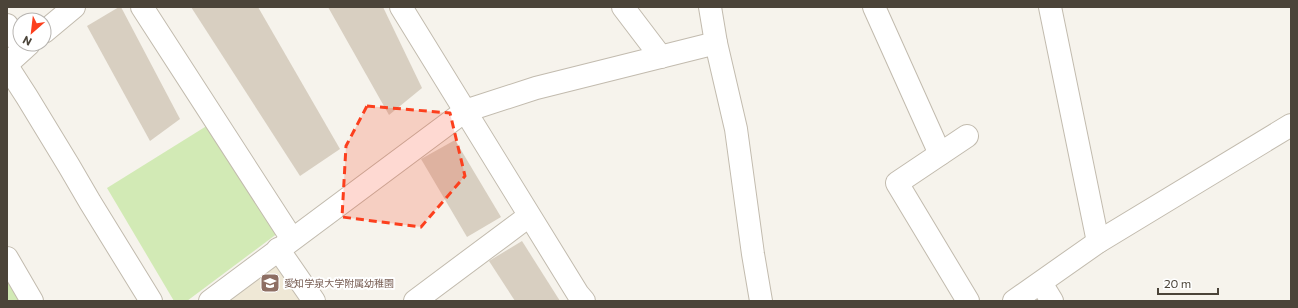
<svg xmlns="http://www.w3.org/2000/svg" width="1298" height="308" viewBox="0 0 1298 308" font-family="Commissioner,'Noto Sans JP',sans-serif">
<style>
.education{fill:#efe8d6}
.green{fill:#d2eab5}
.building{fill:#d8cfc1}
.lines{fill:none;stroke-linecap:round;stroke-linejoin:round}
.minor-casing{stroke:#c2bbae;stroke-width:24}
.minor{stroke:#fff;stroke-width:22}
.marked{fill:#fc3f1d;fill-opacity:0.2;stroke:#fc3f1d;stroke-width:3;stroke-dasharray:8 5;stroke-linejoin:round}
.labels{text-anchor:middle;stroke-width:4;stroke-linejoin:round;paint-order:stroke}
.education-label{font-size:10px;fill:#785e54;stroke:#fff;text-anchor:start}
</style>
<rect width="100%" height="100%" fill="#f6f3ec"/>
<polygon class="education" points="274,262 306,301 223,301"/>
<g class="green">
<polygon points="213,122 278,233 187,301 174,301 107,188"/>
<polygon points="7,275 22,301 7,301"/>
</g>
<g class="building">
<polygon points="119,7 121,7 180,119 150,141 87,26"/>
<polygon points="191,7 258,7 340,149 300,176"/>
<polygon points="328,7 383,7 422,88 389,115"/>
<polygon points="455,140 501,217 467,237 421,159"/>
<polygon points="522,241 560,301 515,301 489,261"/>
</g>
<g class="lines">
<g class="minor-casing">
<g id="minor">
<polyline points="142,7 292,239"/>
<polyline points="401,7 578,294 584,301"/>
<polyline points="623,7 661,57"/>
<polyline points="710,7 716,43 736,129 753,254 761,301"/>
<polyline points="874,7 940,154"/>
<polyline points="1050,7 1098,242"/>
<polyline points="7,25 23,49"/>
<polyline points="44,32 74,7"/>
<polyline points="7,64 29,44"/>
<polyline points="7,66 27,97 69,166 90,202 151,301"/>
<polyline points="967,136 897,183 968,301"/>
<polyline points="278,249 314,301"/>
<polyline points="7,258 32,301"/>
<polyline points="1041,283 1052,301"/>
<polyline points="210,301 465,111 536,88 716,43"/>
<polyline points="415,301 529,216"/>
<polyline points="1014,301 1098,242 1291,125"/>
</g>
</g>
<use href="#minor" class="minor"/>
</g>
<path class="marked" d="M367,106l83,7 15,63 -44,51 -79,-10 4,-71z"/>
<defs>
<g id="school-square" transform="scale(1)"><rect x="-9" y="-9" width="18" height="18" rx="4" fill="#8d6e63" stroke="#fff"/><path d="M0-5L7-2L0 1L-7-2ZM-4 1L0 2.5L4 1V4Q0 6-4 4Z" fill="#fff"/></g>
</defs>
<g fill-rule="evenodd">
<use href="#school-square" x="270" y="283"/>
</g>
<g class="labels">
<g class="education-label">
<text x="284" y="287">愛知学泉大学附属幼稚園</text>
</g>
</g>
<rect width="1298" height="308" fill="none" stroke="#4b4439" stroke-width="16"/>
<g transform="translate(32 32) rotate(208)"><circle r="19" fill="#ffffff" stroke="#b7b4b0"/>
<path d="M0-3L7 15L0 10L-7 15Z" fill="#fc3f1d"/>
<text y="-6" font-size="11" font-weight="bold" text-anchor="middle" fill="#4b4439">N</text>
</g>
<path d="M1158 288v6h60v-6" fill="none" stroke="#4b4439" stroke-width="2"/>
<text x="1164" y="288" font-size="12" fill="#4b4439" stroke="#ffffff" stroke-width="3" paint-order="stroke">20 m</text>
</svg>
